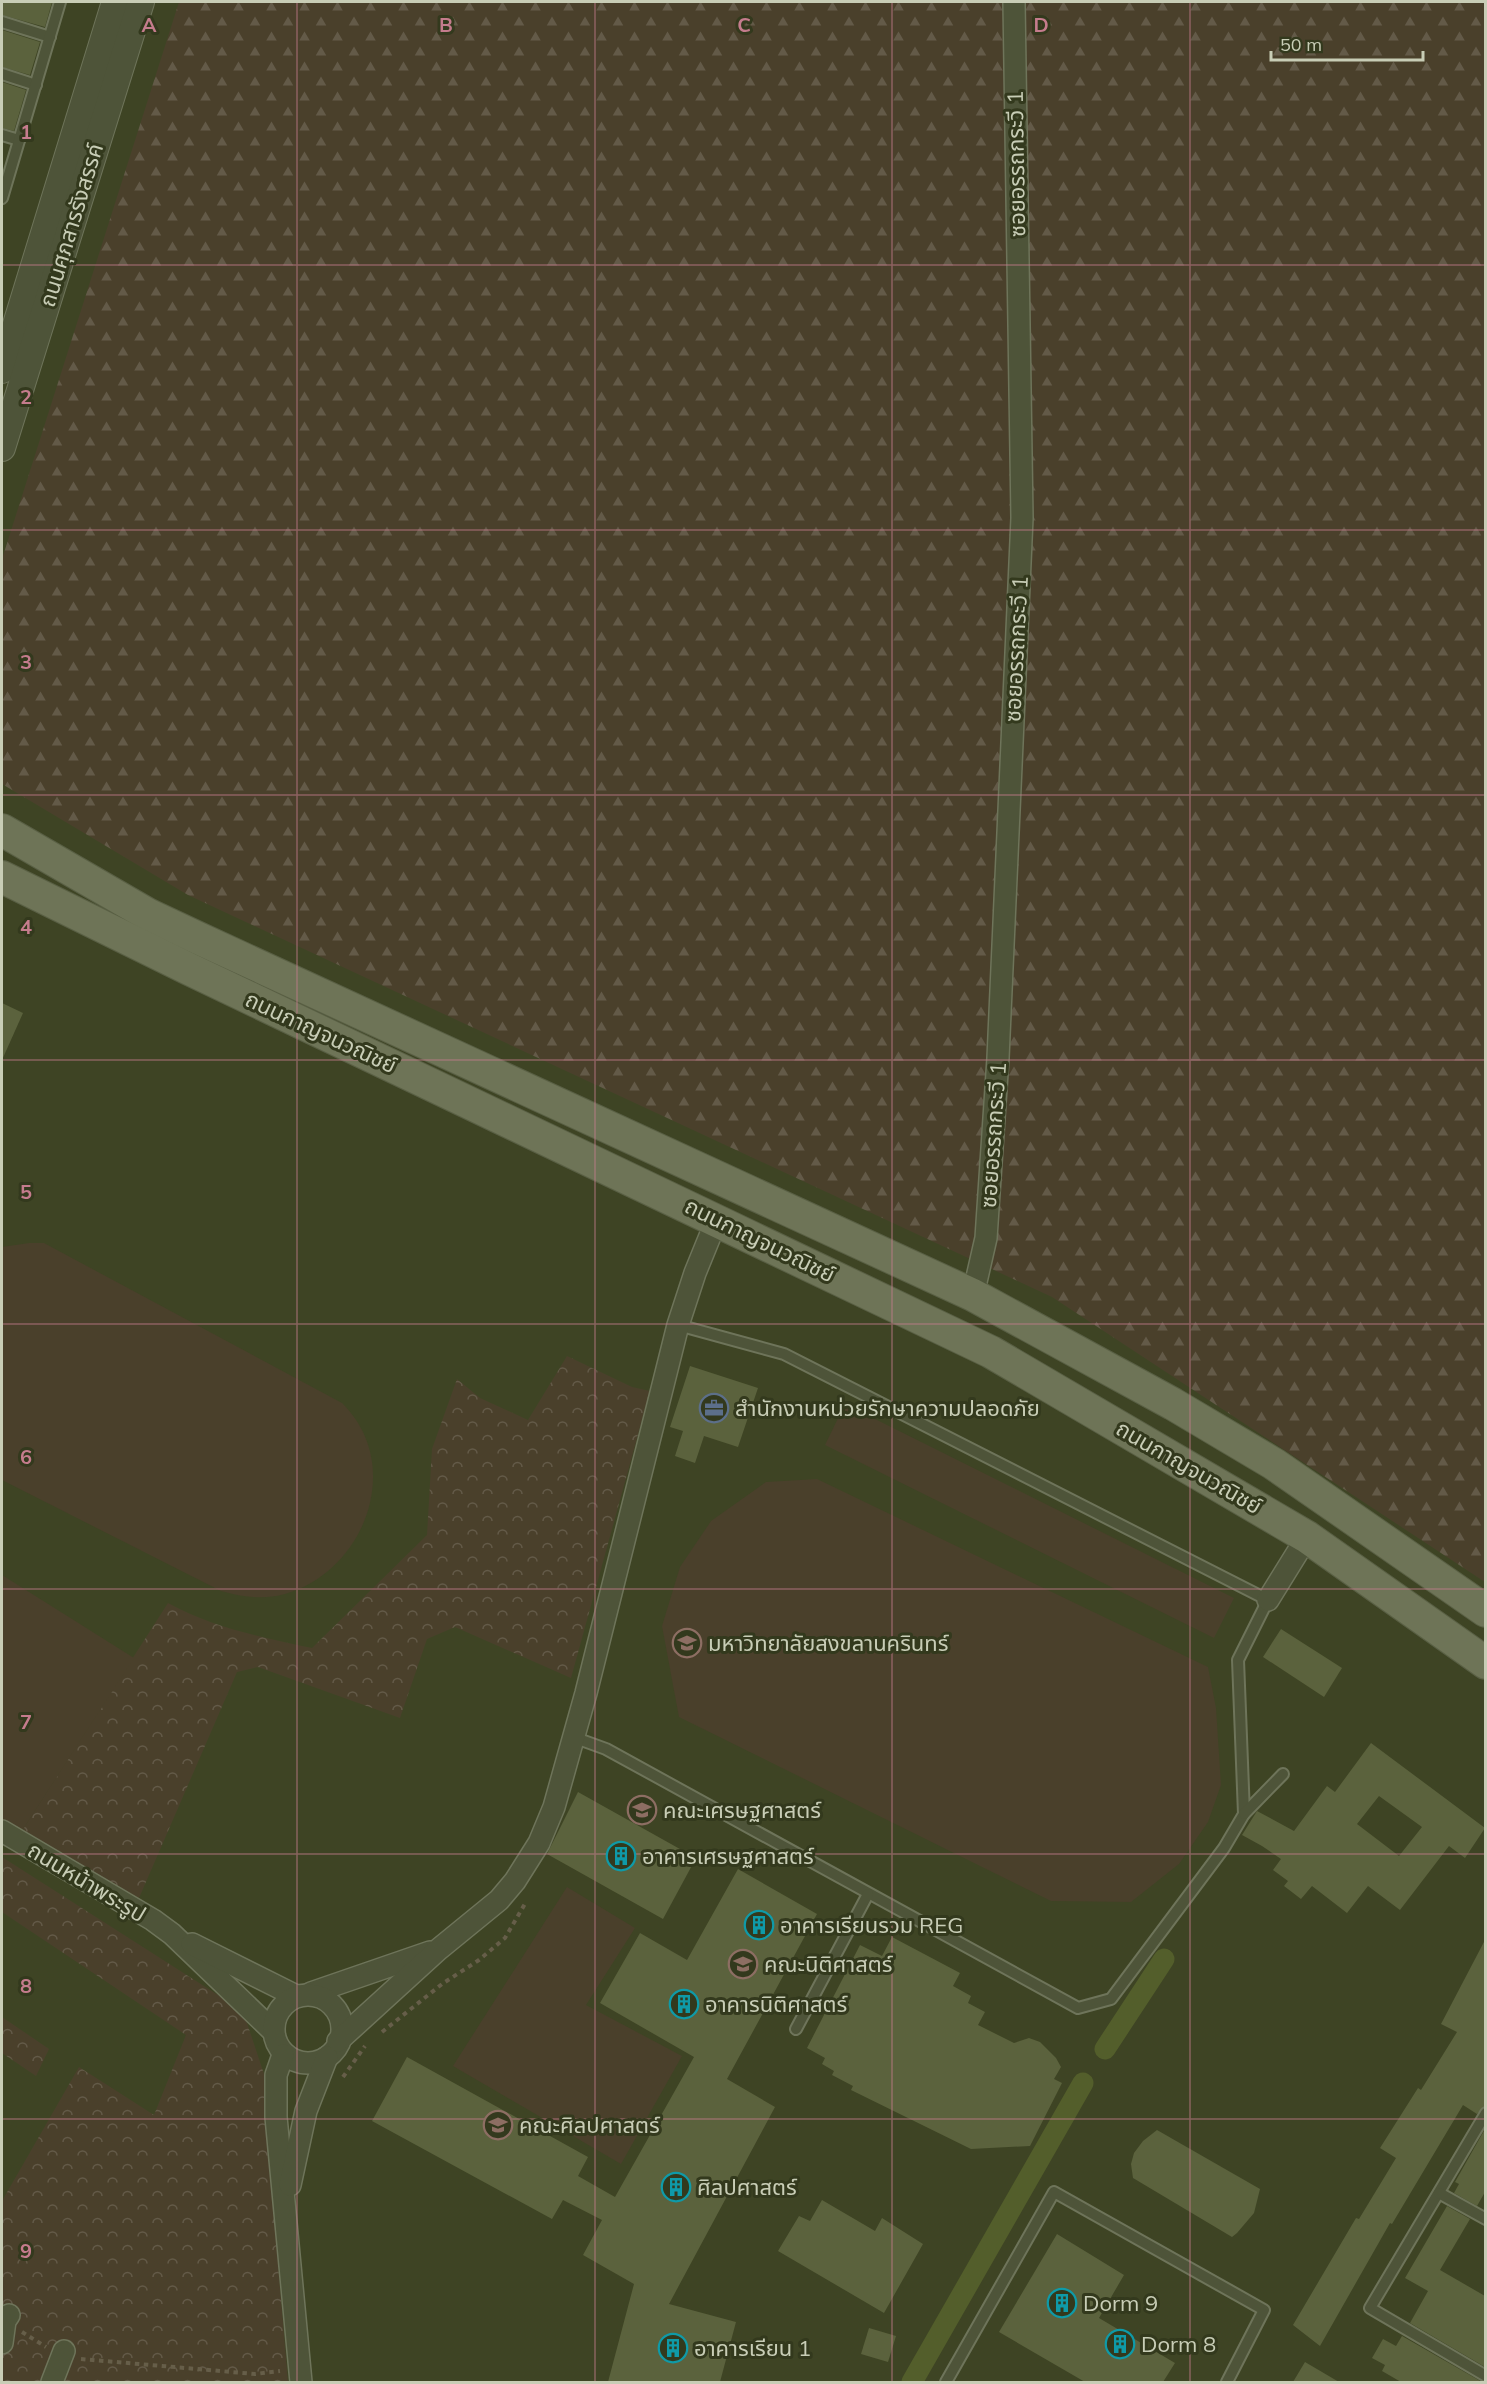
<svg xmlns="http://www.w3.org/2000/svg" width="1487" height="2384" viewBox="0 0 1487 2384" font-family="Mulish,'Noto Sans Thai',sans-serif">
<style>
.forest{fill:url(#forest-firs)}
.park{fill:url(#park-crowns)}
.garden{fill:#4a402b}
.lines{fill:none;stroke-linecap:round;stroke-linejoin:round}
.canal{stroke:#535e2b;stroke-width:21}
.building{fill:#5b623d;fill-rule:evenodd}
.service-casing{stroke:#6e745a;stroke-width:14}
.minor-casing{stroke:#6e745a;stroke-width:24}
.tertiary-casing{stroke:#6e745a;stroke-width:28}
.primary-casing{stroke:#5a6045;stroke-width:34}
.path{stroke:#665e49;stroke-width:4;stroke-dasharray:4.5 4.5;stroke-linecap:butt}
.service{stroke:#4e5439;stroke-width:10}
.minor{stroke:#4e5439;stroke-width:21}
.tertiary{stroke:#4e5439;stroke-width:26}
.primary{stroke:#6e7457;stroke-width:32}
.grid{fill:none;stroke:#c57c8d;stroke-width:1.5;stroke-opacity:0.55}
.labels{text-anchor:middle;stroke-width:6;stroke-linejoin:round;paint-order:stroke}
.street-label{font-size:22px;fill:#c8cdb6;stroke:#33391d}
.poi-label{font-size:22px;fill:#c8cdb6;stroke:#33391d;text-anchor:start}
.grid-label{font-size:20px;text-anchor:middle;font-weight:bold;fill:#c57c8d;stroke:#33391d;stroke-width:6;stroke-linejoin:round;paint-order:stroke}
</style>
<defs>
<pattern id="forest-firs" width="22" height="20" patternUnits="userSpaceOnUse" patternTransform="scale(1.5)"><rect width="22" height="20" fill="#4a402b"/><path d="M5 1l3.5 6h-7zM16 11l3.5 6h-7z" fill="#635a48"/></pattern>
<pattern id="park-crowns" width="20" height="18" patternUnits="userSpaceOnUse" patternTransform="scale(1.5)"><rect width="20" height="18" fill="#4a402b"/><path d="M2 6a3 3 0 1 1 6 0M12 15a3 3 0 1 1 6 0" fill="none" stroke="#635a48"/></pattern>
</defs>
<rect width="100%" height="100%" fill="#3e4424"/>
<polygon class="forest" points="179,2 1485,2 1485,1582 1052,1297 188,895 2,784 2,559"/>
<g class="park">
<path d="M567,1356l65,31 18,4 -79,287 -116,-51 -28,12 -27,79 -142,-51 -21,5 -98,226 -119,-64 148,-231c45,25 94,34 144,45l115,-113 5,-86 25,-70 23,19 48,22z"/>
<polygon points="2,1857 243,2011 266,2080 272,2193 288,2382 2,2382 2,2201 79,2067 154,2115 186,2035 2,1912"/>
<polygon points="2,2017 49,2049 36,2076 2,2053"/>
</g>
<g class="garden">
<path d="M29,1243h15l298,160c63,62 23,168 -57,191 -22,6 -43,3 -64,-3l-219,-111v-233z"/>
<polygon points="845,1404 1234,1598 1214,1638 825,1445"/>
<polygon points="817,1479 1208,1667 1216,1708 1221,1785 1208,1822 1179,1864 1131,1902 1051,1901 679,1717 662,1626 680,1567 711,1521 766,1482"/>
<polygon points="2,1575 134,1658 20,1834 2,1822"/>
<polygon points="567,1887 635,1928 586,2005 682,2056 621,2164 453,2066"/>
</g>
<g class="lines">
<g class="canal">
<polyline points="1105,2049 1164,1959"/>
<polyline points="912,2382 1083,2083"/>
</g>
</g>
<g class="building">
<polygon points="2,2 52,2 45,27 2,15"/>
<polygon points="2,30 40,42 30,75 2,67"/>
<polygon points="2,82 26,90 14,131 2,128"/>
<polygon points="2,1003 23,1013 2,1060"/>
<polygon points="690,1366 758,1388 738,1447 704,1436 695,1463 675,1456 683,1431 670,1427"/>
<polygon points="1281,1629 1342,1668 1324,1697 1263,1657"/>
<path d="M1371,1743l114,85 -20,30 -16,-12 -49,64 -32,-24 -21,27 -35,-27 -11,13 -17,-13 4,-5 -15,-11 8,-11 -19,-13 -20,-11 15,-24 37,20 33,-45 8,6zM1379,1796l43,31 -23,29 -42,-32z"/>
<polygon points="578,1792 696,1858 663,1919 547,1854"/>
<polygon points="738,1869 817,1914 727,2079 775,2107 669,2304 736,2322 720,2382 608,2382 634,2284 583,2255 602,2220 563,2200 552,2219 372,2121 407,2057 588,2157 578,2176 615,2197 694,2057 600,2003 640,1933 687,1960"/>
<polygon points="892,1937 960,1973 953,1986 971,1996 968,2003 985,2012 978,2025 1014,2043 1029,2038 1040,2042 1056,2058 1061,2067 1054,2079 1062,2083 1030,2146 971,2149 851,2090 853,2086 832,2075 834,2071 822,2064 825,2058 807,2048 860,1945 882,1956"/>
<polygon points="1485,1940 1485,2106 1477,2114 1463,2105 1392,2224 1390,2223 1320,2346 1293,2325 1356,2218 1359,2219 1396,2158 1380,2148 1418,2088 1421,2090 1457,2032 1441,2024"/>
<polygon points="1485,2129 1485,2192 1477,2206 1454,2193 1459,2184 1455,2182"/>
<polygon points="1157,2130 1260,2189 1254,2213 1237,2233 1232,2237 1133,2178 1131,2164 1134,2153 1143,2141"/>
<polygon points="822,2200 875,2231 882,2218 923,2244 884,2313 778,2251 799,2216 810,2221"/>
<polygon points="1447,2206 1470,2219 1440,2270 1485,2296 1485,2367 1410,2323 1428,2291 1405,2278"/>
<polygon points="1057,2234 1124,2275 1099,2318 1175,2363 1163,2382 1085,2382 999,2332"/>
<polygon points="869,2328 896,2336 888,2362 861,2354"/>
<polygon points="1402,2336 1482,2382 1401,2382 1382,2371 1385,2365 1372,2358 1383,2339 1396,2346"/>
<polygon points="1305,2362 1339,2382 1293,2382"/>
</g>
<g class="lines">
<g class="service-casing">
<g id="service">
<polyline points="2,22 50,37"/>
<polyline points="2,74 36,85"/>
<polyline points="2,135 19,140"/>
<polyline points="2,198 60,2"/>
<polyline points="573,1737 606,1749 1078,2008 1111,1999 1224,1848 1244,1814 1238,1660 1268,1600 784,1354 678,1325"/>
<polyline points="1244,1814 1283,1774"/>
<polyline points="796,2029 868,1894"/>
<polyline points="1486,2113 1370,2308 1486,2376"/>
<polyline points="1439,2193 1486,2219"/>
<polyline points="946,2382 1054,2192 1264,2310 1227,2382"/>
</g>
</g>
<g class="minor-casing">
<g id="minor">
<polyline points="973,1295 986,1238 998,1058 1022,518 1014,2"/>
<polyline points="1268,1600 1307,1537"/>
<polyline points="2,1831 153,1920 172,1934 273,2031"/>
<polyline points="192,1944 296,1996"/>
<polyline points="311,1993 430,1952"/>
<circle cx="308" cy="2029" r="34"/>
<polyline points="338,2041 439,1949 499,1900 515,1881 539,1843 554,1807 586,1693 678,1325 695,1273 717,1219"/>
<polyline points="283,2055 276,2075 276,2117 301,2382"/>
<polyline points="290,2185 306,2111 327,2057"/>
<polyline points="2,2343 5,2321 9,2315"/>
<polyline points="52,2382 64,2351"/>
</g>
</g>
<g class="tertiary-casing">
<g id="tertiary">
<polyline points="2,370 115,2"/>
<polyline points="2,448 141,2"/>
</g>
</g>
<g class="primary-casing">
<g id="primary">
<polyline points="2,830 149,915 198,938 973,1295 1173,1404 1274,1464 1486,1611"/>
<polyline points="2,877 189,969 991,1352 1307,1537 1486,1663"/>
</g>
</g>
<g class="path">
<polyline points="382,2032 442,1984 479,1960 505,1938 526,1902"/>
<polyline points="343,2077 365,2046"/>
<polyline points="22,2332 46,2347"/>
<polyline points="81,2359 255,2374 280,2371"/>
</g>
<use href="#service" class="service"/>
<use href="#minor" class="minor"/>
<use href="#tertiary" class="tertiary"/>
<use href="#primary" class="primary"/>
</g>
<path class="grid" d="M297,2v2380M595,2v2380M892,2v2380M1190,2v2380M2,265h1484M2,530h1484M2,795h1484M2,1060h1484M2,1324h1484M2,1589h1484M2,1854h1484M2,2119h1484"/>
<defs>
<g id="office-ring" transform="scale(1.5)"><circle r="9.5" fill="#33391d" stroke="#5c6f8a" stroke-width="1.5"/><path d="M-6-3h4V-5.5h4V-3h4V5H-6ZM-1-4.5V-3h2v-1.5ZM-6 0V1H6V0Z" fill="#5c6f8a"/></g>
<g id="university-ring" transform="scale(1.5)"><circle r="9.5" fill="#33391d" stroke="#8d6e63" stroke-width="1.5"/><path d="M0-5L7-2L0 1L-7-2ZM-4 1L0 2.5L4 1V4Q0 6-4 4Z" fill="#8d6e63"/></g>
<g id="building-ring" transform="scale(1.5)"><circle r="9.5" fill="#33391d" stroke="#0f9aa8" stroke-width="1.5"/><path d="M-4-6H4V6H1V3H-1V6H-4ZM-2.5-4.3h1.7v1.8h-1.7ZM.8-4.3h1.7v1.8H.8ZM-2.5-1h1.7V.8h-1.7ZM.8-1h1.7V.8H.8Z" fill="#0f9aa8"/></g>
</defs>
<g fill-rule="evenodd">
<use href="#office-ring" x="714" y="1408"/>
<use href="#university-ring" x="687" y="1643"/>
<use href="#university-ring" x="642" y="1810"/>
<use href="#building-ring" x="621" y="1856"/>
<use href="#building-ring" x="759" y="1925"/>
<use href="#university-ring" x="743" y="1964"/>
<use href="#building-ring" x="684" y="2004"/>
<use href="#university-ring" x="498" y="2125"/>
<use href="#building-ring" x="676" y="2187"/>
<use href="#building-ring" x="1062" y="2303"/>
<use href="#building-ring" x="1120" y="2344"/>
<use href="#building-ring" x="673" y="2348"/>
</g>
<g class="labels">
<g class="street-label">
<text transform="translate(1016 164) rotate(-91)" y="8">ซอยอรรถกระวี 1</text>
<text transform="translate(71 225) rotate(-73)" y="8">ถนนศุภสารรังสรรค์</text>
<text transform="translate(1016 649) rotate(-87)" y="8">ซอยอรรถกระวี 1</text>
<text transform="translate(321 1032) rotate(25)" y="8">ถนนกาญจนวณิชย์</text>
<text transform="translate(993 1135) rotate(-86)" y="8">ซอยอรรถกระวี 1</text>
<text transform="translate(760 1240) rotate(26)" y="8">ถนนกาญจนวณิชย์</text>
<text transform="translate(1189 1467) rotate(30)" y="8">ถนนกาญจนวณิชย์</text>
<text transform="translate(87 1882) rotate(31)" y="8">ถนนหน้าพระรูป</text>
</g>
<g class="poi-label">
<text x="735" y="1416">สำนักงานหน่วยรักษาความปลอดภัย</text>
<text x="708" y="1651">มหาวิทยาลัยสงขลานครินทร์</text>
<text x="663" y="1818">คณะเศรษฐศาสตร์</text>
<text x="642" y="1864">อาคารเศรษฐศาสตร์</text>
<text x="780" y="1933">อาคารเรียนรวม REG</text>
<text x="764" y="1972">คณะนิติศาสตร์</text>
<text x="705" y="2012">อาคารนิติศาสตร์</text>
<text x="519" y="2133">คณะศิลปศาสตร์</text>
<text x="697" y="2195">ศิลปศาสตร์</text>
<text x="1083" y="2311">Dorm 9</text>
<text x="1141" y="2352">Dorm 8</text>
<text x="694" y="2356">อาคารเรียน 1</text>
</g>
</g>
<g class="grid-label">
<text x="149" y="32">A</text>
<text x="446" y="32">B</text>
<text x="744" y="32">C</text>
<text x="1041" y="32">D</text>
<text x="26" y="139">1</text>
<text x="26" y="404">2</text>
<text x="26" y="669">3</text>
<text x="26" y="934">4</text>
<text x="26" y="1199">5</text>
<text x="26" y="1464">6</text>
<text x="26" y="1729">7</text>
<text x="26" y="1993">8</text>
<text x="26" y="2258">9</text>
</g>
<rect width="1487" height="2384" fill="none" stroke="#c8cdb6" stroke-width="6"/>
<path d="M1271 51v9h152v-9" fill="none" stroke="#c8cdb6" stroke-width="3"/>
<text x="1280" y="51" font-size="18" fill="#c8cdb6" stroke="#33391d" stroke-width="4.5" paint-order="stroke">50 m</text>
</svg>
